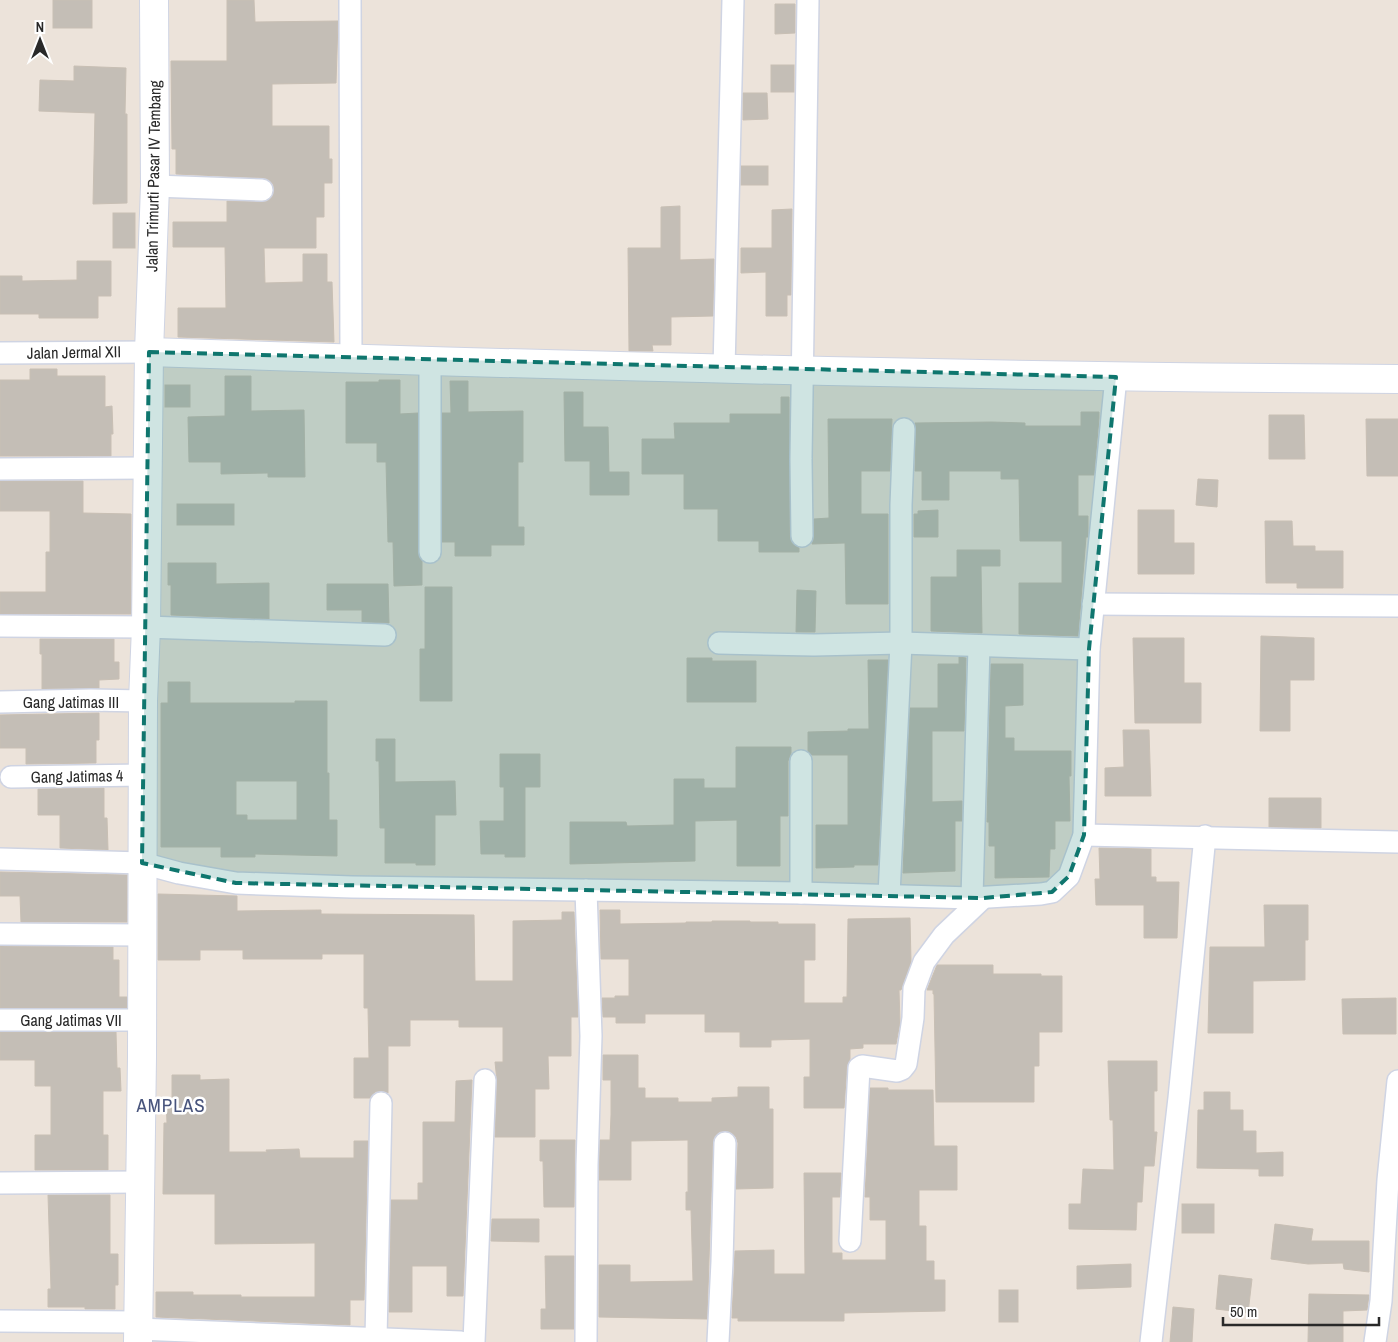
<svg xmlns="http://www.w3.org/2000/svg" width="1398" height="1342" viewBox="0 0 1398 1342" font-family="'Archivo Narrow',sans-serif">
<style>
.building{fill:#c4beb6;stroke:#c8bfb4;fill-rule:evenodd}
.lines{fill:none;stroke-linecap:round;stroke-linejoin:round}
.street-casing{stroke:#cfd4e3;stroke-width:24}
.secondary-casing{stroke:#cfd4e3;stroke-width:30}
.street{stroke:#fff;stroke-width:21}
.secondary{stroke:#fff;stroke-width:28}
.marked{fill:#0f766e;fill-opacity:0.2;stroke:#0f766e;stroke-width:4;stroke-dasharray:10 6;stroke-linejoin:round}
.labels{text-anchor:middle;stroke-width:5;stroke-linejoin:round;paint-order:stroke}
.street-label{font-size:16px;fill:#292929;stroke:#fff}
.quarter-label{font-size:19px;letter-spacing:1px;fill:#48547c;stroke:#fff}
</style>
<rect width="100%" height="100%" fill="#ece3da"/>
<g class="building">
<rect x="53" y="0" width="39" height="28"/>
<polygon points="227,0 254,0 255,22 338,21 336,83 272,84 272,126 329,126 329,159 332,159 332,183 324,183 324,217 316,217 316,248 264,248 265,283 303,282 303,254 327,254 327,282 332,282 334,342 178,337 178,308 226,308 225,247 173,247 173,222 227,222 227,201 262,202 267,201 272,197 274,191 273,184 269,180 263,178 176,174 176,149 172,149 171,61 227,61"/>
<polygon points="775,4 795,4 795,33 775,34"/>
<rect x="771" y="65" width="23" height="27"/>
<polygon points="74,66 126,68 125,114 127,114 127,203 93,204 95,113 39,111 40,80 74,81"/>
<polygon points="743,93 767,93 768,119 743,120"/>
<rect x="741" y="166" width="27" height="19"/>
<polygon points="680,206 680,260 714,259 713,316 671,317 671,345 652,345 653,351 629,351 628,248 661,248 661,207"/>
<polygon points="792,209 791,295 787,295 787,316 766,316 766,272 741,273 741,248 772,248 772,210"/>
<rect x="113" y="213" width="22" height="35"/>
<polygon points="77,261 111,261 111,296 98,296 98,318 39,318 39,314 0,314 0,276 22,276 22,281 77,280"/>
<polygon points="30,369 57,369 57,376 105,376 105,407 112,406 113,434 111,434 111,456 0,456 0,380 30,380"/>
<polygon points="225,376 251,376 251,411 304,410 305,477 268,477 268,473 221,474 221,462 189,462 188,417 225,416"/>
<polygon points="379,380 400,380 400,414 418,413 418,552 422,561 422,585 394,586 393,542 388,542 386,462 377,462 377,443 346,443 346,382 379,382"/>
<polygon points="450,381 468,381 468,412 523,411 523,462 518,462 518,527 524,527 524,545 491,545 491,556 455,556 455,542 442,542 442,413 451,413"/>
<rect x="165" y="385" width="25" height="22"/>
<polygon points="564,392 583,392 583,427 608,427 609,472 629,472 629,495 590,495 590,461 565,461"/>
<polygon points="781,397 789,397 790,536 792,543 799,548 799,552 759,552 759,541 718,541 718,509 684,509 684,474 642,474 642,439 675,439 674,423 730,423 730,414 781,414"/>
<polygon points="1081,412 1099,412 1099,418 1094,475 1078,475 1078,516 1088,516 1088,537 1086,537 1078,636 1019,634 1019,583 1062,583 1062,541 1020,541 1019,479 1001,479 1001,471 949,471 949,500 922,500 922,471 915,471 916,429 915,423 992,422 1025,423 1025,426 1081,426"/>
<polygon points="1269,415 1304,415 1305,459 1269,459"/>
<polygon points="828,419 892,419 890,471 861,471 861,514 888,514 888,604 846,604 845,543 812,544 814,536 814,519 829,518"/>
<polygon points="1366,419 1398,419 1398,476 1367,476"/>
<polygon points="1198,479 1218,480 1217,507 1196,505"/>
<polygon points="0,481 83,481 83,513 131,514 131,614 0,614 0,592 46,592 46,552 50,552 50,511 0,511"/>
<rect x="177" y="504" width="57" height="21"/>
<polygon points="938,510 938,537 914,537 914,514 918,514 918,511"/>
<polygon points="1138,510 1174,510 1174,543 1194,543 1194,574 1138,574"/>
<polygon points="1265,521 1292,521 1293,546 1315,546 1315,551 1343,551 1343,588 1297,588 1297,583 1266,583"/>
<polygon points="957,550 1000,550 1000,566 981,566 982,633 931,631 931,577 957,577"/>
<polygon points="168,563 216,563 216,584 269,583 269,619 171,615 171,585 168,585"/>
<polygon points="327,584 388,584 389,623 362,622 362,610 327,610"/>
<polygon points="425,587 452,587 452,701 420,701 420,649 425,649"/>
<polygon points="797,590 816,591 815,632 796,632"/>
<polygon points="1261,636 1314,638 1314,680 1290,680 1290,731 1260,731"/>
<polygon points="1133,638 1184,638 1184,683 1201,683 1201,723 1135,723"/>
<polygon points="40,639 114,639 114,662 119,662 119,679 99,680 99,688 42,689 42,654 40,654"/>
<polygon points="959,657 966,658 964,731 932,731 932,802 962,801 962,821 955,821 955,871 903,873 910,708 938,708 938,664 959,664"/>
<polygon points="687,658 712,658 712,661 756,661 756,702 687,702"/>
<polygon points="868,660 888,660 878,865 854,865 854,867 816,868 816,825 848,825 848,755 812,755 808,751 808,732 848,731 848,729 869,729"/>
<polygon points="991,664 1023,664 1023,705 1005,706 1005,738 1014,738 1014,751 1071,751 1071,776 1069,776 1070,821 1055,821 1055,849 1050,849 1049,877 995,878 995,846 989,846 989,822 987,822"/>
<path d="M168,682h22v21h105v-2h32v72h2v47h8v36l-82,-2v3h-34v-10h-60v-144h7zM236,781h61v39h-50v-5h-11z"/>
<polygon points="99,713 99,740 96,740 96,763 26,764 26,748 0,748 0,715"/>
<polygon points="1123,730 1149,730 1151,796 1105,796 1105,768 1124,767"/>
<polygon points="376,739 395,739 395,782 455,781 456,815 435,815 435,865 416,865 416,863 385,863 385,828 380,828 379,761 376,761"/>
<polygon points="736,747 791,747 791,753 788,761 788,816 780,816 780,866 737,866 737,820 695,821 695,861 570,864 570,822 626,822 627,826 674,825 674,779 704,779 704,788 736,788"/>
<polygon points="500,754 540,754 540,787 525,787 525,857 505,857 505,854 481,854 480,821 504,821 504,787 500,787"/>
<polygon points="104,788 104,818 107,818 108,850 60,848 60,815 38,815 38,789"/>
<polygon points="1269,798 1321,798 1321,828 1269,827"/>
<polygon points="1099,848 1151,849 1151,877 1156,877 1156,882 1179,882 1177,938 1144,938 1144,905 1096,905 1095,879 1100,879"/>
<polygon points="0,872 127,875 127,922 21,922 20,896 0,896"/>
<polygon points="158,894 237,896 237,911 321,910 321,914 474,915 475,981 513,981 513,921 562,920 562,912 574,912 578,1017 571,1017 571,1056 548,1056 549,1089 535,1089 535,1137 495,1137 497,1081 495,1062 503,1062 503,1027 459,1027 459,1020 410,1020 410,1046 388,1046 388,1093 381,1091 375,1092 370,1098 354,1098 354,1058 369,1058 368,1008 364,1008 364,954 322,954 322,959 243,959 243,950 200,950 200,960 158,960"/>
<polygon points="1264,905 1308,905 1308,940 1305,940 1305,980 1253,981 1253,1033 1208,1033 1210,947 1265,947"/>
<polygon points="600,910 620,910 620,924 686,923 686,922 712,922 712,921 750,921 750,922 778,922 778,924 815,924 815,960 804,960 804,1003 843,1003 843,997 847,997 848,919 910,918 911,962 901,990 899,990 900,1023 896,1044 863,1044 863,1048 850,1049 850,1059 847,1067 844,1108 804,1108 804,1077 810,1077 810,1039 771,1040 771,1047 740,1047 740,1032 705,1032 705,1014 645,1014 645,1023 616,1023 616,1017 603,1017 602,998 615,998 615,996 629,996 629,959 601,959"/>
<polygon points="0,946 113,947 113,960 119,960 119,997 127,997 127,1008 0,1008"/>
<polygon points="937,965 993,965 993,974 1041,974 1041,976 1062,976 1062,1032 1039,1032 1039,1066 1034,1066 1034,1102 936,1102 934,994 933,994 933,990 927,990"/>
<polygon points="1396,998 1396,1034 1343,1034 1342,999"/>
<polygon points="0,1032 116,1032 117,1068 120,1068 121,1091 103,1091 103,1135 108,1135 108,1170 35,1170 35,1135 51,1135 51,1086 35,1086 35,1060 0,1060"/>
<polygon points="603,1055 638,1055 638,1088 645,1088 645,1098 678,1098 678,1102 712,1102 712,1098 738,1097 738,1087 769,1087 769,1109 773,1109 773,1188 736,1189 738,1143 736,1137 732,1133 725,1131 719,1132 715,1136 713,1142 707,1319 599,1317 599,1265 630,1265 630,1282 693,1281 691,1210 686,1210 686,1192 688,1192 688,1140 631,1141 631,1180 599,1180 600,1140 610,1140 611,1115 611,1080 603,1080"/>
<polygon points="1108,1061 1157,1061 1157,1091 1154,1091 1154,1132 1157,1132 1154,1166 1144,1166 1142,1202 1137,1202 1136,1230 1069,1229 1069,1204 1081,1204 1083,1169 1114,1170 1113,1120 1110,1120"/>
<polygon points="172,1075 200,1075 200,1080 229,1079 229,1152 267,1152 266,1150 299,1149 300,1158 354,1158 354,1141 368,1141 364,1300 350,1300 350,1325 156,1317 156,1292 193,1292 193,1295 241,1295 241,1297 315,1297 315,1243 215,1244 215,1194 163,1194 164,1123 167,1123 166,1098 172,1098"/>
<polygon points="472,1080 463,1296 447,1296 447,1266 412,1266 412,1312 389,1312 391,1200 418,1200 418,1183 423,1183 423,1122 455,1122 456,1081"/>
<polygon points="870,1088 888,1088 888,1090 933,1090 934,1146 957,1146 957,1190 919,1190 919,1226 926,1226 926,1261 934,1261 934,1280 945,1280 945,1311 844,1313 844,1321 738,1321 738,1318 732,1318 735,1251 774,1250 774,1274 805,1274 804,1173 841,1173 840,1197 832,1197 832,1253 842,1253 842,1260 886,1260 886,1220 870,1220 870,1197 865,1197"/>
<polygon points="1204,1092 1230,1092 1230,1110 1243,1110 1243,1131 1256,1131 1256,1153 1283,1152 1283,1176 1259,1176 1259,1169 1197,1168 1198,1110 1204,1110"/>
<polygon points="540,1140 575,1140 574,1207 544,1207 543,1161 540,1161"/>
<polygon points="48,1195 110,1195 110,1254 118,1254 118,1285 115,1285 115,1309 85,1309 85,1307 48,1307 48,1289 51,1289"/>
<rect x="1182" y="1204" width="32" height="29"/>
<polygon points="492,1219 539,1219 539,1242 491,1241"/>
<polygon points="1275,1224 1313,1229 1311,1241 1369,1241 1369,1272 1344,1269 1343,1263 1308,1264 1271,1259"/>
<polygon points="545,1256 574,1256 574,1329 541,1329 541,1309 546,1309"/>
<polygon points="1131,1264 1131,1287 1077,1289 1077,1266"/>
<polygon points="1219,1275 1252,1279 1248,1313 1216,1309"/>
<rect x="999" y="1290" width="19" height="32"/>
<polygon points="1309,1294 1369,1295 1367,1310 1343,1311 1343,1342 1308,1342"/>
<polygon points="1173,1307 1194,1309 1192,1342 1170,1342"/>
</g>
<g class="lines">
<g class="street-casing">
<g id="street">
<polyline points="350,0 351,359"/>
<polyline points="155,186 262,190"/>
<polyline points="0,353 149,352"/>
<polyline points="430,361 430,552"/>
<polyline points="724,369 733,0"/>
<polyline points="0,469 147,468"/>
<polyline points="802,536 801,459 808,0"/>
<polyline points="1093,604 1398,606"/>
<polyline points="0,626 146,627 385,635"/>
<polyline points="719,643 814,645 901,643 1089,649"/>
<polyline points="0,702 91,700 143,701"/>
<polyline points="11,777 143,775"/>
<polyline points="1084,835 1398,842"/>
<polyline points="0,859 142,863 179,873 236,883 352,887 801,893 972,898 1041,894 1052,892 1069,876 1084,835 1089,649 1116,377"/>
<polyline points="586,890 591,1036 587,1165 586,1342"/>
<polyline points="801,893 801,761"/>
<polyline points="889,895 901,643 901,505 904,429"/>
<polyline points="972,898 979,646"/>
<polyline points="0,934 143,935"/>
<polyline points="0,1020 142,1020"/>
<polyline points="0,1183 139,1182"/>
<polyline points="850,1241 859,1068 862,1066 897,1071 902,1069 906,1064 913,1018 914,989 924,962 944,935 983,898"/>
<polyline points="0,1321 138,1322"/>
<polyline points="138,1329 461,1342"/>
<polyline points="376,1339 381,1103"/>
<polyline points="474,1342 485,1080"/>
<polyline points="718,1342 722,1262 725,1143"/>
<polyline points="1151,1342 1179,1098 1205,836"/>
<polyline points="1375,1342 1381,1301 1388,1180 1398,1081"/>
</g>
</g>
<g class="secondary-casing">
<g id="secondary">
<path d="M149,352c416,14 832,25 1249,27"/>
<polyline points="138,1342 142,1057 143,701 146,627 149,352 155,186 154,0"/>
</g>
</g>
<use href="#street" class="street"/>
<use href="#secondary" class="secondary"/>
</g>
<path class="marked" d="M149,352l967,25 -27,272 -5,186 -15,41 -17,16 -69,6 -747,-15 -94,-20z"/>
<g class="labels">
<g class="street-label">
<text transform="translate(153 176) rotate(-89)" y="6">Jalan Trimurti Pasar IV Tembang</text>
<text transform="translate(74 352) rotate(-1)" y="6">Jalan Jermal XII</text>
<text x="71" y="708">Gang Jatimas III</text>
<text transform="translate(77 776) rotate(-1)" y="6">Gang Jatimas 4</text>
<text x="71" y="1026">Gang Jatimas VII</text>
</g>
<g class="quarter-label">
<text x="171" y="1112">AMPLAS</text>
</g>
</g>
<g transform="translate(40 40)" stroke="#ffffff" stroke-width="4" paint-order="stroke">
<path d="M0-4L9 19L0 12L-9 19Z" fill="#292929"/>
<text y="-8" font-size="14" font-weight="bold" text-anchor="middle" fill="#292929">N</text>
</g>
<path d="M1223 1317v8h156v-8" fill="none" stroke="#292929" stroke-width="2.5"/>
<text x="1230" y="1317" font-size="15" fill="#292929" stroke="#ffffff" stroke-width="4" paint-order="stroke">50 m</text>
</svg>
